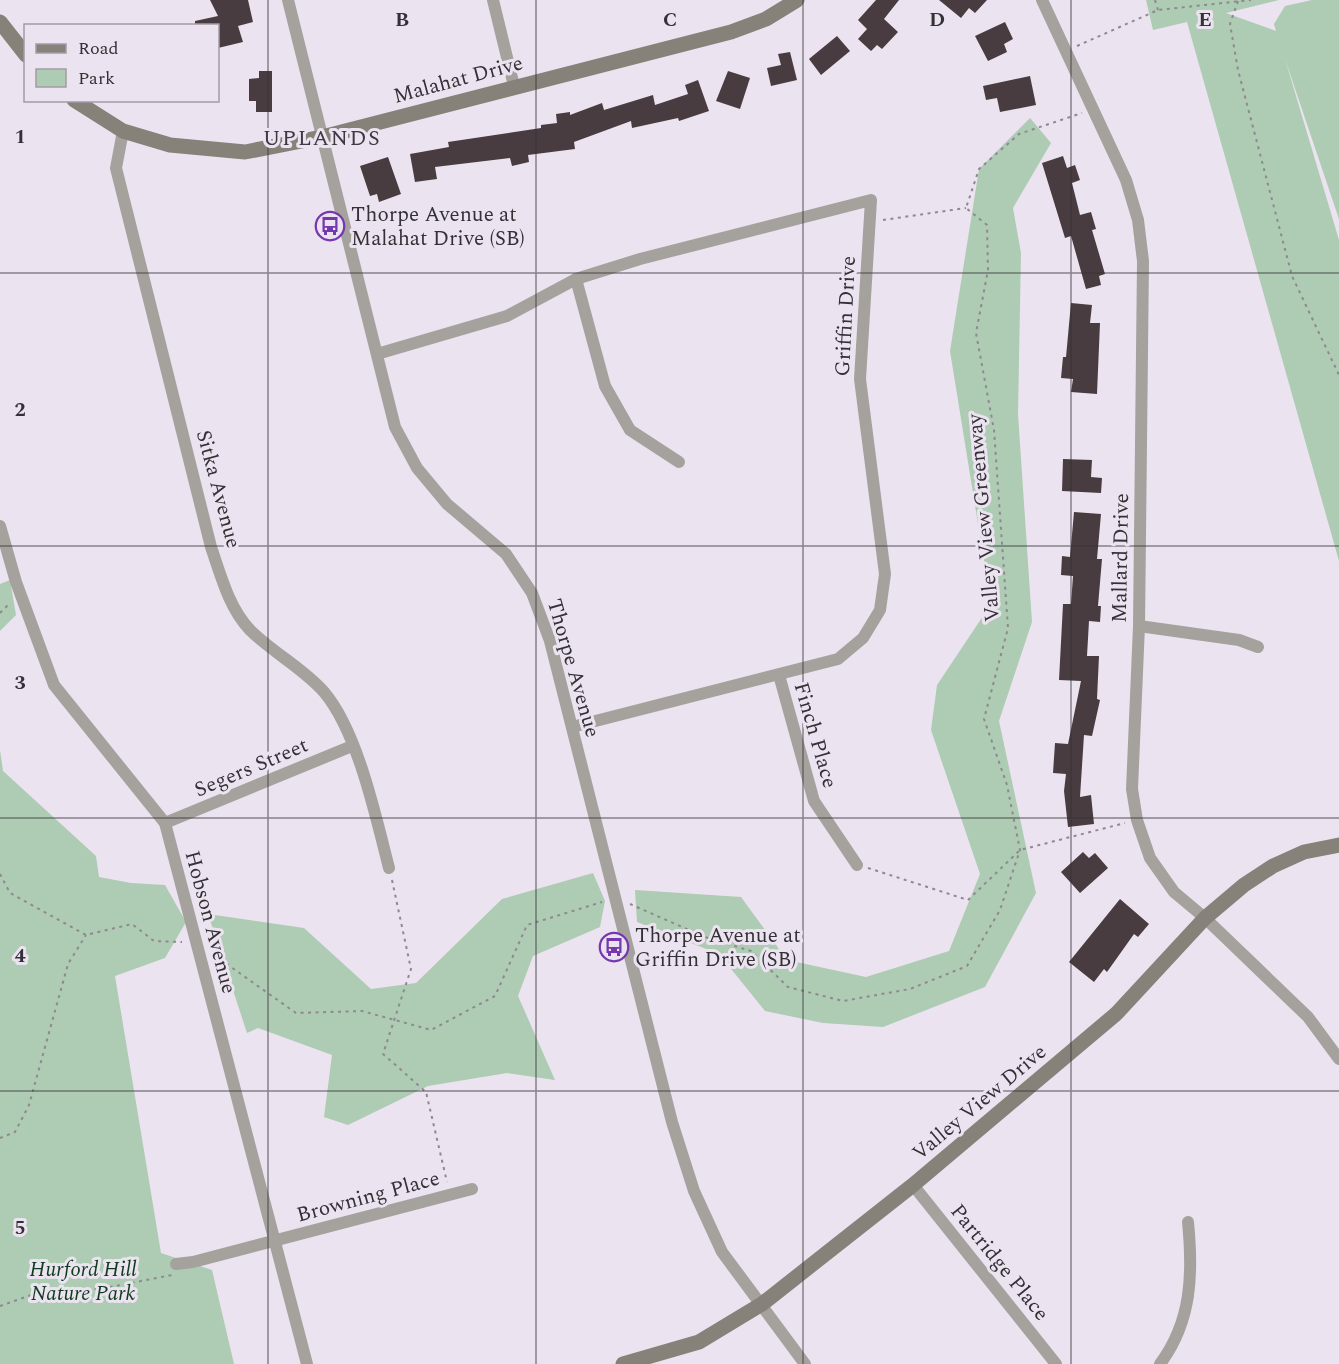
<svg xmlns="http://www.w3.org/2000/svg" width="1339" height="1364" viewBox="0 0 1339 1364" font-family="Spectral,serif">
<style>
.green{fill:#aecbb3}
.building{fill:#493c40}
.lines{fill:none;stroke-linecap:round;stroke-linejoin:round}
.path{stroke:#8e8991;stroke-width:2;stroke-dasharray:3 4.5;stroke-linecap:butt}
.street{stroke:#a5a29d;stroke-width:12}
.secondary{stroke:#868279;stroke-width:15}
.grid{fill:none;stroke:#343136;stroke-width:1.5;stroke-opacity:0.55}
.labels{text-anchor:middle;stroke-width:6;stroke-linejoin:round;paint-order:stroke}
.street-label{font-size:21px;fill:#343136;stroke:#ece3f0}
.poi-label{font-size:21px;fill:#343136;stroke:#ece3f0;text-anchor:start}
.park-label{font-size:21px;font-style:italic;fill:#0e3d1d;stroke:#ece3f0}
.neighbourhood-label{font-size:22px;letter-spacing:1.5px;fill:#403943;stroke:#ece3f0}
.grid-label{font-size:20px;text-anchor:middle;font-weight:bold;fill:#343136;stroke:#ece3f0;stroke-width:6;stroke-linejoin:round;paint-order:stroke}
</style>
<rect width="100%" height="100%" fill="#ece3f0"/>
<g class="green">
<polygon points="1146,0 1279,0 1226,13 1276,31 1274,24 1285,6 1312,0 1339,0 1339,219 1285,59 1339,240 1339,561 1187,22 1153,30"/>
<polygon points="1030,118 1051,143 1013,208 1021,253 1018,414 1032,622 999,721 1036,893 985,987 883,1027 823,1023 765,1011 719,954 637,922 635,890 741,897 787,960 866,977 949,951 980,874 931,730 937,685 991,604 950,351 979,169"/>
<polygon points="10,580 16,615 0,631 0,584"/>
<polygon points="0,750 3,771 96,856 99,877 131,883 165,885 186,922 165,958 115,976 161,1253 212,1270 234,1364 0,1364"/>
<polygon points="593,873 605,901 600,927 533,956 518,996 555,1080 507,1073 428,1086 348,1125 324,1117 332,1055 258,1028 247,1033 208,914 304,928 371,989 416,983 502,899"/>
</g>
<g class="building">
<polygon points="210,0 248,0 253,22 238,26 243,42 218,48 218,26 195,26 195,21 218,16"/>
<polygon points="876,0 899,0 884,19 898,32 882,49 877,45 871,51 858,39 867,29 858,20"/>
<polygon points="939,0 987,0 975,13 969,8 961,18"/>
<polygon points="1005,22 1013,39 1004,44 1007,52 988,61 975,36"/>
<polygon points="837,36 850,51 821,75 809,59"/>
<polygon points="790,52 797,80 771,86 767,68 781,65 778,54"/>
<polygon points="259,71 272,71 272,112 256,112 256,101 249,101 249,79 259,78"/>
<polygon points="728,71 750,78 740,109 716,101"/>
<polygon points="1030,76 1036,105 1000,112 997,98 986,100 983,86"/>
<polygon points="698,80 709,111 679,121 678,118 632,128 631,121 574,142 575,149 528,155 529,162 512,166 510,158 435,167 437,179 415,182 410,154 449,147 448,142 541,128 541,125 557,123 556,114 570,112 570,115 602,103 604,110 653,95 655,105 688,94 685,85"/>
<polygon points="1063,156 1067,168 1075,165 1080,180 1072,183 1080,215 1091,212 1096,229 1092,230 1105,274 1099,276 1101,285 1086,289 1071,236 1065,238 1042,163"/>
<polygon points="388,157 401,194 379,202 377,194 370,196 360,166"/>
<polygon points="1071,303 1092,305 1090,323 1100,323 1097,394 1071,392 1073,379 1061,378 1063,357 1066,357"/>
<polygon points="1063,459 1092,460 1091,477 1102,478 1101,493 1062,491"/>
<polygon points="1074,512 1101,514 1097,559 1102,559 1098,606 1101,606 1100,622 1089,621 1087,656 1099,656 1097,699 1100,700 1092,736 1084,735 1080,797 1091,795 1094,824 1068,827 1064,791 1066,774 1053,773 1055,743 1068,744 1081,681 1059,680 1063,604 1071,604 1073,576 1061,575 1062,556 1070,557"/>
<polygon points="1083,852 1089,858 1095,853 1108,868 1080,893 1061,872"/>
<polygon points="1120,899 1149,924 1138,937 1134,934 1107,972 1104,969 1094,982 1069,962"/>
</g>
<g class="lines">
<g class="path">
<polyline points="1155,0 1158,10"/>
<polyline points="1238,1 1230,24 1238,70 1292,276 1339,375"/>
<polyline points="1077,46 1158,10 1251,0"/>
<polyline points="883,220 966,208"/>
<polyline points="0,613 9,604"/>
<polyline points="868,868 968,900 1020,850 1125,823"/>
<polyline points="0,874 10,893 86,935 132,924 154,941 182,942"/>
<polyline points="392,880 411,969 383,1054 426,1092 447,1182"/>
<polyline points="630,904 705,937 751,951 788,987 843,1001 910,989 967,966 1000,910 1020,850 1007,785 984,719 1008,628 994,430 976,333 988,270 987,225 966,208 979,169 1019,134 1082,113"/>
<polyline points="214,955 296,1013 362,1011 431,1030 495,996 527,925 602,902"/>
<polyline points="0,1138 15,1132 29,1105 68,964 86,935"/>
<polyline points="0,1306 45,1290 100,1289 172,1275"/>
</g>
<g class="street">
<polyline points="288,0 395,427 417,468 447,504 506,554 532,593 550,641 672,1122 694,1191 722,1252 805,1364"/>
<polyline points="493,0 514,86"/>
<polyline points="1042,0 1126,180 1138,220 1143,261 1139,626 1132,789 1137,820 1150,858 1174,892 1205,918 1308,1017 1339,1059"/>
<path d="M123,131l-7,37 95,379c10,29 18,61 39,83 23,23 53,38 74,62 34,40 52,126 65,176"/>
<polyline points="576,279 605,386 630,430 679,462"/>
<polyline points="377,354 507,316 576,279 640,259 871,200 860,379 885,574 880,610 863,638 838,659 572,727"/>
<polyline points="0,526 16,582 54,685 165,823 307,1364"/>
<polyline points="1139,626 1239,640 1258,647"/>
<polyline points="779,675 814,801 857,865"/>
<polyline points="165,823 352,746"/>
<polyline points="913,1185 1056,1364"/>
<polyline points="176,1264 193,1262 472,1189"/>
<path d="M1160,1364c32,-43 33,-90 28,-142"/>
</g>
<g class="secondary">
<polyline points="0,22 26,55"/>
<polyline points="74,100 123,131 170,145 245,152 322,137 731,32 766,19 797,0"/>
<polyline points="623,1364 699,1342 762,1304 913,1185 1116,1014 1205,918 1244,885 1273,866 1304,852 1339,845"/>
</g>
</g>
<path class="grid" d="M268,0v1364M536,0v1364M803,0v1364M1071,0v1364M0,273h1339M0,546h1339M0,818h1339M0,1091h1339"/>
<defs>
<g id="bus-ring" transform="scale(1.5)"><circle r="9.5" fill="#ece3f0" stroke="#7439af" stroke-width="1.5"/><path d="M-5-6H5V4H4V6H2V4H-2V6H-4V4H-5ZM-3.5-4V0h7V-4ZM-3.5 1.2v1.5H-2V1.2ZM2 1.2v1.5H3.5V1.2Z" fill="#7439af"/></g>
</defs>
<g fill-rule="evenodd">
<use href="#bus-ring" x="330" y="226"/>
<use href="#bus-ring" x="614" y="947"/>
</g>
<g class="labels">
<g class="street-label">
<text transform="translate(458 79) rotate(-15)" y="7">Malahat Drive</text>
<text transform="translate(845 316) rotate(-87)" y="7">Griffin Drive</text>
<text transform="translate(219 489) rotate(75)" y="7">Sitka Avenue</text>
<text transform="translate(983 518) rotate(-95)" y="7">Valley View Greenway</text>
<text transform="translate(1120 558) rotate(-89)" y="7">Mallard Drive</text>
<text transform="translate(574 668) rotate(74)" y="7">Thorpe Avenue</text>
<text transform="translate(816 735) rotate(74)" y="7">Finch Place</text>
<text transform="translate(251 767) rotate(-23)" y="7">Segers Street</text>
<text transform="translate(211 922) rotate(75)" y="7">Hobson Avenue</text>
<text transform="translate(979 1102) rotate(-40)" y="7">Valley View Drive</text>
<text transform="translate(368 1196) rotate(-15)" y="7">Browning Place</text>
<text transform="translate(1000 1262) rotate(51)" y="7">Partridge Place</text>
</g>
<g class="poi-label">
<text x="351" y="221">Thorpe Avenue at<tspan x="351" dy="24">Malahat Drive (SB)</tspan></text>
<text x="635" y="942">Thorpe Avenue at<tspan x="635" dy="24">Griffin Drive (SB)</tspan></text>
</g>
<g class="park-label">
<text x="83" y="1276">Hurford Hill<tspan x="83" dy="24">Nature Park</tspan></text>
</g>
<g class="neighbourhood-label">
<text x="322" y="145">UPLANDS</text>
</g>
</g>
<g class="grid-label">
<text x="402" y="26">B</text>
<text x="670" y="26">C</text>
<text x="937" y="26">D</text>
<text x="1205" y="26">E</text>
<text x="20" y="143">1</text>
<text x="20" y="416">2</text>
<text x="20" y="689">3</text>
<text x="20" y="962">4</text>
<text x="20" y="1234">5</text>
</g>
<rect x="24" y="24" width="195" height="78" fill="#ece3f0" stroke="#a29ca6" stroke-width="1.5"/>
<rect x="36" y="44" width="30" height="9" fill="#868279" stroke="#a29ca6" stroke-width="1.5"/>
<text x="78" y="54" font-size="18" fill="#343136">Road</text>
<rect x="36" y="69" width="30" height="18" fill="#aecbb3" stroke="#a29ca6" stroke-width="1.5"/>
<text x="78" y="84" font-size="18" fill="#343136">Park</text>
</svg>
